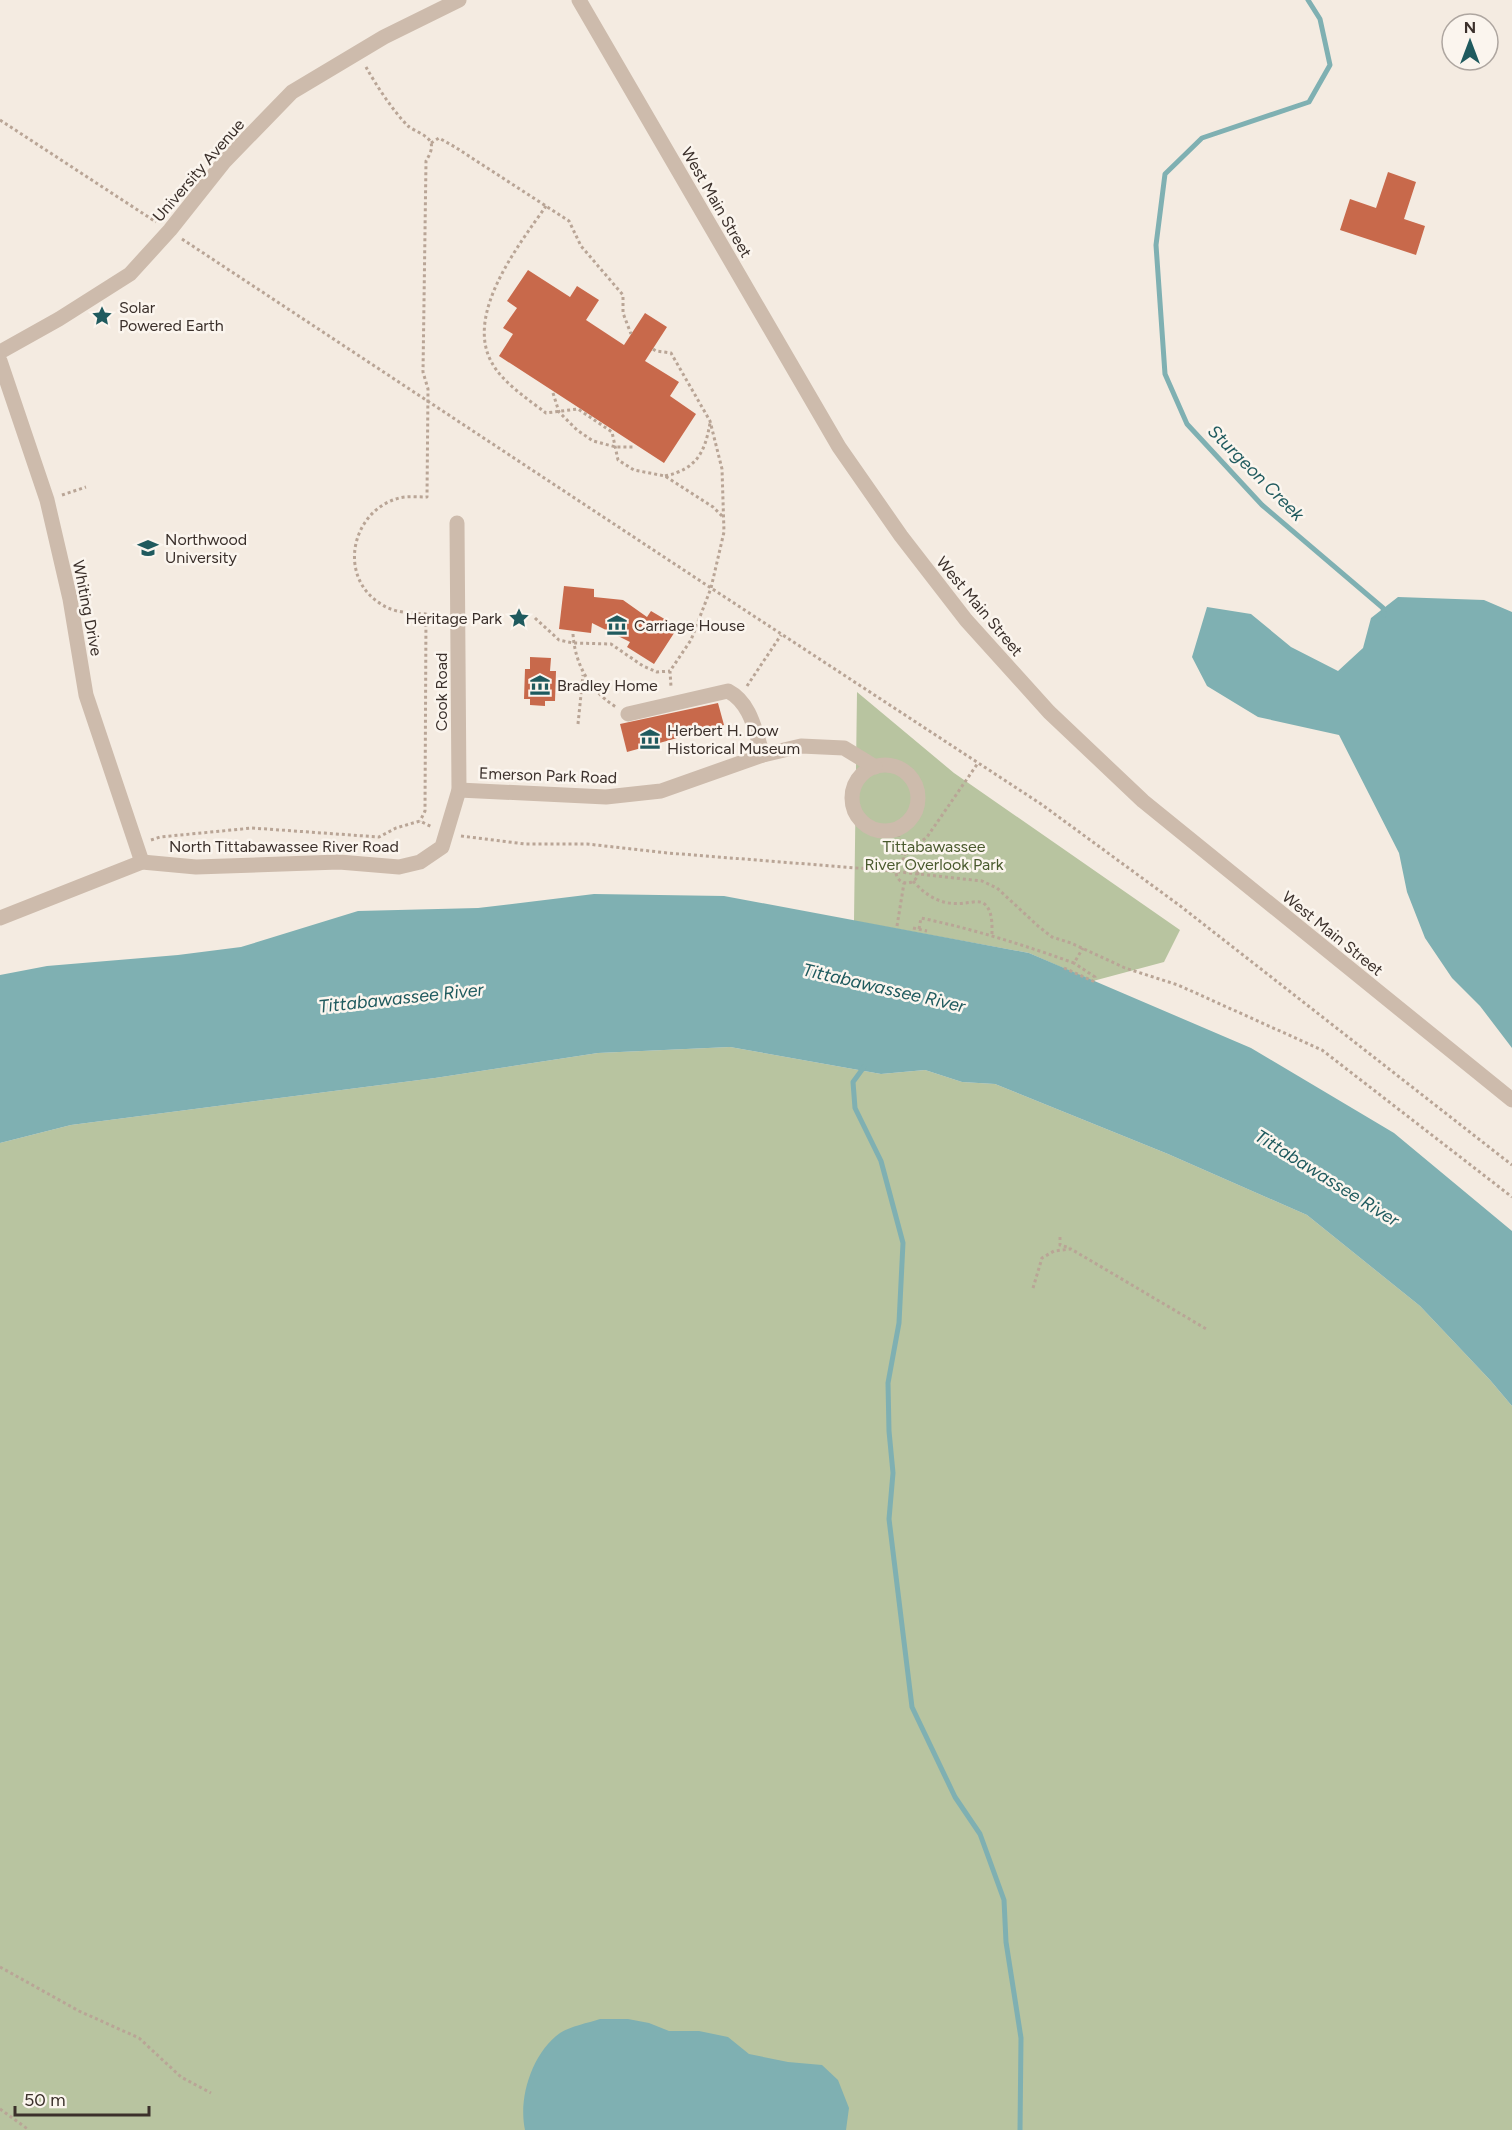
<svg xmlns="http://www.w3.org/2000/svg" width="1512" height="2130" viewBox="0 0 1512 2130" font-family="Figtree,sans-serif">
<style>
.green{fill:#b8c4a0}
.water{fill:#7fb0b2}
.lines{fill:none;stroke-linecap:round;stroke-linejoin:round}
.stream{stroke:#7fb0b2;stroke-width:5}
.building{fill:#c8694b}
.path{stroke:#b9a596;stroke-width:3;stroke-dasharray:3 3;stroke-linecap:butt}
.minor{stroke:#cdbbac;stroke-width:15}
.labels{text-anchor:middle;stroke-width:5;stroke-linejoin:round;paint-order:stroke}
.street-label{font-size:16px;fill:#3b302b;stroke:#fbf5ee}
.poi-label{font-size:16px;fill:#3b302b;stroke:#fbf5ee;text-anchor:start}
.park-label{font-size:16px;fill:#4a5a2e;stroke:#fbf5ee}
.water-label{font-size:18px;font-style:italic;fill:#1f5a5e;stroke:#fbf5ee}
</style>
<rect width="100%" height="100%" fill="#f4ebe1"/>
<g class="green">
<polygon points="857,692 954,773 1180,930 1164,962 1093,981 1029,953 854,921"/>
<polygon points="730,1047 881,1074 925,1070 962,1082 995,1084 1168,1154 1307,1215 1420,1306 1490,1380 1512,1406 1512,2130 0,2130 0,1143 71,1125 435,1078 598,1053"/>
</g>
<g class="water">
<polygon points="1398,597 1484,600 1512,612 1512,1048 1480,1006 1452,978 1425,938 1407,892 1399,853 1339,735 1258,717 1207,686 1192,657 1207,607 1251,614 1291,647 1338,671 1363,648 1371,618"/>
<polygon points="594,894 724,896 1029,953 1251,1048 1394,1133 1512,1231 1512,1406 1490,1380 1420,1306 1307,1215 1168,1154 995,1084 962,1082 925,1070 881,1074 730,1047 598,1053 435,1078 71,1125 0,1143 0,975 47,966 178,955 241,947 358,911 478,908"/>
<path d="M600,2019h28l21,4 20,8h30l29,6 21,17 39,8 34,3 16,15 11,28 -3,22h-321c-7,-32 7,-77 35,-97 11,-7 28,-10 40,-14z"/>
</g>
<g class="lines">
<g class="stream">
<polyline points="1308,0 1320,19 1330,65 1309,102 1202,138 1165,174 1156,245 1165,374 1187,424 1262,505 1383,608 1384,615"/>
<polyline points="864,1067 853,1082 855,1108 881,1161 903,1243 899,1323 888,1383 889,1431 893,1473 889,1519 912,1707 955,1797 980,1834 1004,1900 1006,1942 1021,2038 1020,2130"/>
</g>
</g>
<g class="building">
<polygon points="1388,172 1416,182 1404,219 1425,226 1416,255 1340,230 1350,199 1376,208"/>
<polygon points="528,270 570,297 577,286 599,300 586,320 624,345 645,313 667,327 645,361 679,382 670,396 696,414 664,463 499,356 513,334 503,328 517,308 507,301"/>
<polygon points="564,586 594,589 594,597 623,600 647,617 651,611 678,627 654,664 627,647 630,642 592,623 591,633 559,629"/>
<polygon points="530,657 551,658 550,671 556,671 555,701 545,701 545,706 530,705 530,699 524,699 525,669 530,669"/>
<polygon points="718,703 724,725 627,752 620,724"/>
</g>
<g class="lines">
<g class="path">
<path d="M366,67c10,18 27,44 42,59 6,5 20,9 23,17 2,6 -2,13 -5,18l-3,211 5,17 -1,108c-9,0 -20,-1 -28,1 -48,13 -62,79 -18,106 13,9 29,9 45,10l-1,197 -5,10"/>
<polyline points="0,120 156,222"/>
<polyline points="431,143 439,138 455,147 569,221 581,246 623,295 623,313 631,334"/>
<path d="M546,206c-27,39 -82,108 -54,157 11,20 37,37 54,50l32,-4 34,23 6,28 16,10 31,6 48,31 11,11"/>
<polyline points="182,239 711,588 1041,804 1179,905 1512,1165"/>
<polyline points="653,349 656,351 671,353 710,421 722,469 724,532 711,588 691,640 670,671 671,687"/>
<polyline points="553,393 559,412 577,430 593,441 616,447 633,447"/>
<path d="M665,476c32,-7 40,-24 45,-53"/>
<polyline points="62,495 86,487"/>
<polyline points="535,618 559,640 573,643 611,644 643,666 657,672 670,671"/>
<path d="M573,634c2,30 16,56 43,73"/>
<polyline points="747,686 781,635"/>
<polyline points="578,724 583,675"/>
<polyline points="897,828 904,862"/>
<polyline points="461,836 525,844 587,844 668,853 882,870 982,881 997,888 1038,926 1052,937 1071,943 1125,968 1178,985 1322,1050 1512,1197"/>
<polyline points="151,840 160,837 252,828 379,837 396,828 420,821 432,827"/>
<polyline points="904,855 927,837 978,763"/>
<circle cx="907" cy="872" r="11"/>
<path d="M913,881c14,16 30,25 51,22 6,0 14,-3 19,0 10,6 9,22 9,32"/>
<polyline points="897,926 904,883"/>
<polyline points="913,928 927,931"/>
<path d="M919,929l2,-11c52,11 103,27 153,45l9,-15"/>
<polyline points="1064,968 1093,981 1095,977 1074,963"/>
<polyline points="1060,1237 1060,1245 1070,1248"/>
<polyline points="1033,1288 1042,1258 1054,1251 1071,1249 1208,1330"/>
<polyline points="0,1967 79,2011 139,2038 181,2077 211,2093"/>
<polyline points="0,2109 29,2130"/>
</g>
<g class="minor">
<polyline points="579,0 839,447 901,536 966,620 1049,712 1143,801 1512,1100"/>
<polyline points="0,352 59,319 130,274 170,230 224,162 292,92 384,37 459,0"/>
<polyline points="0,361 47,500 70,599 86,695 142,862"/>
<path d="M628,714l100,-23c23,12 27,40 35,64"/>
<circle cx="885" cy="798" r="33"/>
<polyline points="459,790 606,797 661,791 763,755 801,746 844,748 875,767"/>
<polyline points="0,918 142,862 196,867 339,862 399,867 420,862 442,847 459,790 457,523"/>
</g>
</g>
<defs>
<g id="sight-bare" transform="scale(1.62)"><path d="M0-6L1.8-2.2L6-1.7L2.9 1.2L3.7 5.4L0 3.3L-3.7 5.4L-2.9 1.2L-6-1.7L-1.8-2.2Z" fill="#1f5a5e" stroke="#fbf5ee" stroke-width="2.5" paint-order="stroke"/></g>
<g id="university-bare" transform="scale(1.62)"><path d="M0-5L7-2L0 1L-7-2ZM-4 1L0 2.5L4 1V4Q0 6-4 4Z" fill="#1f5a5e" stroke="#fbf5ee" stroke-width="2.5" paint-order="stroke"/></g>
<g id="museum-bare" transform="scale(1.62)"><path d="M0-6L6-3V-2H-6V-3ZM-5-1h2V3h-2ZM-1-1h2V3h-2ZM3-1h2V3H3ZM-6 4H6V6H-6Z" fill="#1f5a5e" stroke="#fbf5ee" stroke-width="2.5" paint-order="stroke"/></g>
</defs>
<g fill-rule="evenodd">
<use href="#sight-bare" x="102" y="316"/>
<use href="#university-bare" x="148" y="548"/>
<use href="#sight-bare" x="519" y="618"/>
<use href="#museum-bare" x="617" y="625"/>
<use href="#museum-bare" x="540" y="685"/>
<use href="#museum-bare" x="650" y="739"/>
</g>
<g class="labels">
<g class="street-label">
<text transform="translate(198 170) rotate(-49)" y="6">University Avenue</text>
<text transform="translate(717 202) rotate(60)" y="6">West Main Street</text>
<text transform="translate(980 606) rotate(50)" y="6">West Main Street</text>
<text transform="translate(88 608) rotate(79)" y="6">Whiting Drive</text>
<text transform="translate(441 692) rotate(-90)" y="6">Cook Road</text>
<text transform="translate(548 775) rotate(2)" y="6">Emerson Park Road</text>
<text x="284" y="852">North Tittabawassee River Road</text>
<text transform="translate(1333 933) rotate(39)" y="6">West Main Street</text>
</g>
<g class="poi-label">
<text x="119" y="313">Solar<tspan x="119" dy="18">Powered Earth</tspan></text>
<text x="165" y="545">Northwood<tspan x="165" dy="18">University</tspan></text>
<text x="502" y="624" text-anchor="end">Heritage Park</text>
<text x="634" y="631">Carriage House</text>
<text x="557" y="691">Bradley Home</text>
<text x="667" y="736">Herbert H. Dow<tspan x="667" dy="18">Historical Museum</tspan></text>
</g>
<g class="park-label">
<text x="934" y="852">Tittabawassee<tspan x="934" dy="18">River Overlook Park</tspan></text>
</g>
<g class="water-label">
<text transform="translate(1256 473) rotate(45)" y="6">Sturgeon Creek</text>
<text transform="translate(884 988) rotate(13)" y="6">Tittabawassee River</text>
<text transform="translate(401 998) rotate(-6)" y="6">Tittabawassee River</text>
<text transform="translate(1327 1178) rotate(32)" y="6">Tittabawassee River</text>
</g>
</g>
<g transform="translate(1470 42)"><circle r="28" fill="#fbf5ee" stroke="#aea6a0" stroke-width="1.5"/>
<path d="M0-4.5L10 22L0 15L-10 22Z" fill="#1f5a5e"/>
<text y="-9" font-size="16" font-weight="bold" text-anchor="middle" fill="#3b302b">N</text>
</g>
<path d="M15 2106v9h134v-9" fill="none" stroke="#3b302b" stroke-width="3"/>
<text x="24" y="2106" font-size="18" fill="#3b302b" stroke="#fbf5ee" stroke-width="4.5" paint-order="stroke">50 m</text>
</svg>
